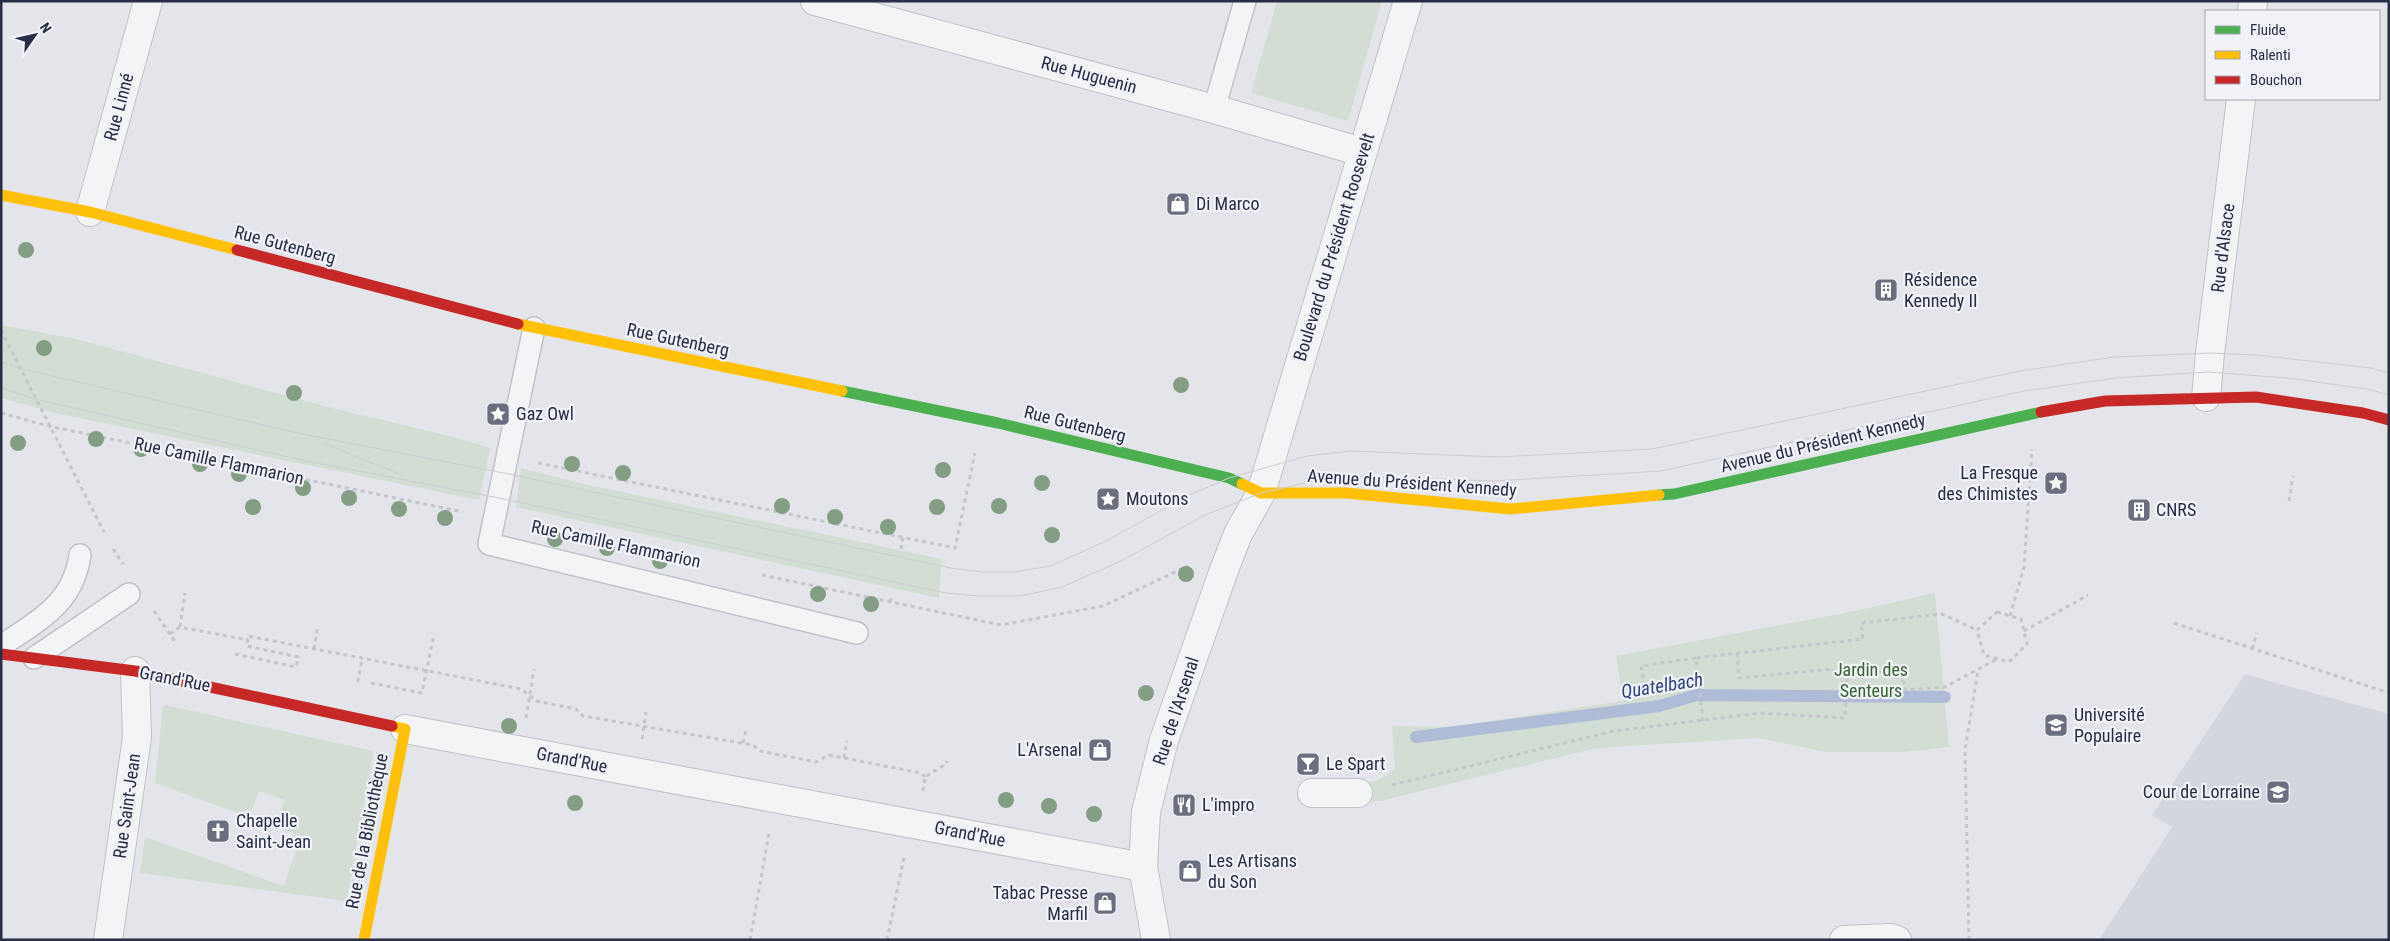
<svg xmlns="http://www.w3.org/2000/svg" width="2390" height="941" viewBox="0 0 2390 941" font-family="'Roboto Condensed',sans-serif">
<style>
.built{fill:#d4d6df}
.green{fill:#d2ddd4}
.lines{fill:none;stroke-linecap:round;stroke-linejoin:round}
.stream{stroke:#b0bcd7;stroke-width:12}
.lane-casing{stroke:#c1c2c8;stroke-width:24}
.street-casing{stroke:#c1c2c8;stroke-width:30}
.path{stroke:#c5c6cc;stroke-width:3;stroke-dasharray:4 4;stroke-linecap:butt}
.lane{stroke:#f3f4f6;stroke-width:21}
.street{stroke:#f3f4f6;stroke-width:28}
.fast{stroke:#4caf50;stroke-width:11}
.slow{stroke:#ffc107;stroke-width:11}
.jam{stroke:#c62828;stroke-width:11}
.tram{stroke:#cccdd1;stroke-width:1}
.tree{fill:#849e85}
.labels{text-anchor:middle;stroke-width:4.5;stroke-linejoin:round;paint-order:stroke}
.street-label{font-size:18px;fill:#282e45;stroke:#f2f3f8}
.poi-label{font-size:18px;fill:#282e45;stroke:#f2f3f8;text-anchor:start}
.park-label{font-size:18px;fill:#356333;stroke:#f2f3f8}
.water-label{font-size:19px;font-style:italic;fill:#2d447e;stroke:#f2f3f8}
</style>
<rect width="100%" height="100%" fill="#e4e5ea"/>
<polygon class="built" points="2245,674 2389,714 2389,940 2099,940 2172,827 2152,815"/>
<g class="green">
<polygon points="1277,1 1382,1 1348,121 1251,93"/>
<polygon points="1,325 76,339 336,409 454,437 490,448 479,500 59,414 1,398"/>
<polygon points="521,468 584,484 942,559 939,598 516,507"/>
<polygon points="1935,593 1949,747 1904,752 1826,752 1759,738 1627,746 1593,749 1543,761 1381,801 1356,802 1359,782 1377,781 1395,769 1392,726 1452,727 1623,701 1616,656 1855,611"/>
<polygon points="165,705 373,751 373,755 346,901 140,873 145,837 284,886 301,836 275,826 284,800 259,791 249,817 155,783 163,706"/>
</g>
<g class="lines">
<polyline class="stream" points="1416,737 1659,706 1697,695 1945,697"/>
<g class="lane-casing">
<g id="lane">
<polyline points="1214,109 1245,1"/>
<polyline points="534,328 489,544 857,633"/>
<path d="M1,646c38,-26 72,-42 79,-91"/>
<polyline points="34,658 129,594"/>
</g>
</g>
<g class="street-casing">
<g id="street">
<polyline points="815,1 1214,109 1362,152"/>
<polyline points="2252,11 2253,1"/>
<polyline points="90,212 148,1"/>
<polyline points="2206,397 2210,353 2241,99"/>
<polyline points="405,729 1143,867"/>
<polyline points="1312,793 1358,793"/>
<polyline points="108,940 137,737 135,671"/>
<polyline points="1156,940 1143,867 1146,812 1164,740 1224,570 1238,534 1261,493 1408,1"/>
<polyline points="1844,940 1891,938 1897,940"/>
</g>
</g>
<g class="path">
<polyline points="1,330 104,532"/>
<polyline points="1,413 48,426 463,512"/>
<polyline points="538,463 955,548 975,453"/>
<polyline points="2289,501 2293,476"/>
<polyline points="113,549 123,564"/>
<polyline points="901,549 903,538"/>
<polyline points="762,575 1001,625 1103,606 1188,566"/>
<polyline points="890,602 892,594"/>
<polyline points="154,611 176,643"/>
<polygon points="1997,612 2021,619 2027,644 2009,662 1984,655 1977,630"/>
<polyline points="2010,616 2024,567 2032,449"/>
<polyline points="2174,623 2389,693"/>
<polyline points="180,627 185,593"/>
<polyline points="2024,631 2088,595"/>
<polyline points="170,634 180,627 248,640"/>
<polyline points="314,649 318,625"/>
<polyline points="2252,649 2257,633"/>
<polyline points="1737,653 1739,678 1833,669 1833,675 1847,674"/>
<polyline points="235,654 296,667 298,657 247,646 248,636 521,689 536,701 576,709 583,716 753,745 760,751 816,762 829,755 921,773 925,777"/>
<polyline points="1696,658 1641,666 1645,689 1698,683"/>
<polyline points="359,681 358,681 362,658"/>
<polyline points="371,683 422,693 434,634"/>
<polyline points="526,718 534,669"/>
<polyline points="1703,721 1696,658 1863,639 1861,623 1942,614 1977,630"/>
<polyline points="642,739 646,712"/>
<polyline points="743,743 746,730"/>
<polyline points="844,758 847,741"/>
<polyline points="1392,785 1614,731 1761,713 1845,718 1847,674 1901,671 1905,690 1945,687 1997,659"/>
<polyline points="923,791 925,777 946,764 947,761"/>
<polyline points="750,940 769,833"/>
<polyline points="887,940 904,857"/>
<polyline points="1969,940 1965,750 1978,670"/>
</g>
<use href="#lane" class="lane"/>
<use href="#street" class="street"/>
<g class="fast">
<polyline points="842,391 998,423 1229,478 1242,484"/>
<polyline points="1659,495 1674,494 2041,412"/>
</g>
<g class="slow">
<polyline points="1,195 90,212 237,250"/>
<polyline points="518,324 842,391"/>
<polyline points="1242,484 1261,493 1346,493 1510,509 1659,495"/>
<polyline points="364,940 405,729 392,726"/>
</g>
<g class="jam">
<polyline points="237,250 518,324"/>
<polyline points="2041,412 2105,401 2256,397 2363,413 2389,420"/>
<polyline points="1,654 135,671 392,726"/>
</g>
<g class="tram">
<polyline points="1,362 22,369 302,434 504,473 951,568 981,572 1014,572 1051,566 1108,540 1187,496 1229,478 1307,456 1350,451 1498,457 1652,449 2020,371 2114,357 2210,353 2256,355 2371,368 2389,373"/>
<polyline points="1,388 35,399 301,460 499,498 946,593 979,596 1020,596 1062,587 1121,561 1205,515 1261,493 1318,480 1348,476 1495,481 1661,471 2024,391 2115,378 2208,372 2287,378 2367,389 2389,395"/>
<polyline points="325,444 399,474"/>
</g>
</g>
<g class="tree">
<circle cx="26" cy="250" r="8"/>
<circle cx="44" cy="348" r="8"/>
<circle cx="1181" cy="385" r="8"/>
<circle cx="294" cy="393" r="8"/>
<circle cx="96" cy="439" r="8"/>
<circle cx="18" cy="443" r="8"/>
<circle cx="141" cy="449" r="8"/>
<circle cx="200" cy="464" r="8"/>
<circle cx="572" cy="464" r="8"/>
<circle cx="943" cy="470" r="8"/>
<circle cx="623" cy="473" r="8"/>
<circle cx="239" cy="474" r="8"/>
<circle cx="1042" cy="483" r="8"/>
<circle cx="303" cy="488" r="8"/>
<circle cx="349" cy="498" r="8"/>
<circle cx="782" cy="506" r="8"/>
<circle cx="999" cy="506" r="8"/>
<circle cx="253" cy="507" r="8"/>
<circle cx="937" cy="507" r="8"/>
<circle cx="399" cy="509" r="8"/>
<circle cx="835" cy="517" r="8"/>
<circle cx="445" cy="518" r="8"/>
<circle cx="888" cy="527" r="8"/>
<circle cx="1052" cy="535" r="8"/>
<circle cx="555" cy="539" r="8"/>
<circle cx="607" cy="548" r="8"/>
<circle cx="660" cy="561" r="8"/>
<circle cx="1186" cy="574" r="8"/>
<circle cx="818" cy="594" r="8"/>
<circle cx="871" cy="604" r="8"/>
<circle cx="1146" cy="693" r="8"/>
<circle cx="509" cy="726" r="8"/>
<circle cx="1006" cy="800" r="8"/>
<circle cx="575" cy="803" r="8"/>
<circle cx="1049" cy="806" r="8"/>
<circle cx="1094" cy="814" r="8"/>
</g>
<defs>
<g id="shop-square" transform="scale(1.25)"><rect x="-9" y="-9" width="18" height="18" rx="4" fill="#6a6e7f" stroke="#f2f3f8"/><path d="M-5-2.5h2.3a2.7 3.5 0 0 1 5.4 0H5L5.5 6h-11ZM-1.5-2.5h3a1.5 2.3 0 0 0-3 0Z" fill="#fff"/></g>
<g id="building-square" transform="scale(1.25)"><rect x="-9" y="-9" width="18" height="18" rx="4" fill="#6a6e7f" stroke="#f2f3f8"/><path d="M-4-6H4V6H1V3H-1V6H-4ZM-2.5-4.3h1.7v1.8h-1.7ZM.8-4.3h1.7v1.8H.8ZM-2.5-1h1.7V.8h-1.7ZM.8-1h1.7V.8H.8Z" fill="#fff"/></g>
<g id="sight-square" transform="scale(1.25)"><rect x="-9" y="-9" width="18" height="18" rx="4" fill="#6a6e7f" stroke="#f2f3f8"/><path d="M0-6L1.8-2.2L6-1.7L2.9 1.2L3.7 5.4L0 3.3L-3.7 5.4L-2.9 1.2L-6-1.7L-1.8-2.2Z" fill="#fff"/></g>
<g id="university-square" transform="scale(1.25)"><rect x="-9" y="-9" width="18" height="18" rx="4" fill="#6a6e7f" stroke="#f2f3f8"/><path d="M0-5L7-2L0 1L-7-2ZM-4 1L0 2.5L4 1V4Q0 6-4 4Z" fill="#fff"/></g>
<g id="bar-square" transform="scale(1.25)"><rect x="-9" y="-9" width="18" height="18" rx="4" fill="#6a6e7f" stroke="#f2f3f8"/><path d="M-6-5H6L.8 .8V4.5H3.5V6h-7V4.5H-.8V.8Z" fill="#fff"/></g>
<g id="school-square" transform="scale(1.25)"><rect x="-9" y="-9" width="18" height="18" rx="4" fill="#6a6e7f" stroke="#f2f3f8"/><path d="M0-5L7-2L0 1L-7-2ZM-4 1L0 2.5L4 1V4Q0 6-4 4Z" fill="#fff"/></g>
<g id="restaurant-square" transform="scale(1.25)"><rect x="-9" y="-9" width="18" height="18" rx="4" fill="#6a6e7f" stroke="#f2f3f8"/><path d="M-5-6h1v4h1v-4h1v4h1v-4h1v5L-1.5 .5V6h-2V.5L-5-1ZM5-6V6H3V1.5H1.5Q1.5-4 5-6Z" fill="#fff"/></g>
<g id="church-square" transform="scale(1.25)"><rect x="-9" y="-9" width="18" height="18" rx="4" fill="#6a6e7f" stroke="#f2f3f8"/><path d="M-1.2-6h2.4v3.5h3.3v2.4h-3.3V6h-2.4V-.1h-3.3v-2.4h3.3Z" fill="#fff"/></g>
</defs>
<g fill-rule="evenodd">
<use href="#shop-square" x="1178" y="204"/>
<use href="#building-square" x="1886" y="290"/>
<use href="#sight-square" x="498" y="414"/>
<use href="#sight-square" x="2056" y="483"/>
<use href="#sight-square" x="1108" y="499"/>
<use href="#building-square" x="2139" y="510"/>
<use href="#university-square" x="2056" y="725"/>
<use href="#shop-square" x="1100" y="750"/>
<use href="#bar-square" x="1308" y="764"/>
<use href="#school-square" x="2278" y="792"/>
<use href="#restaurant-square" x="1184" y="805"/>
<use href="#church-square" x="218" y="831"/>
<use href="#shop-square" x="1190" y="871"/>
<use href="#shop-square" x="1105" y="903"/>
</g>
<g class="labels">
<g class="street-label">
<text transform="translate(1089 75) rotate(15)" y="6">Rue Huguenin</text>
<text transform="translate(119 107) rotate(-75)" y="6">Rue Linné</text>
<text transform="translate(285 245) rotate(15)" y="6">Rue Gutenberg</text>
<text transform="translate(1334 247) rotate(-73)" y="6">Boulevard du Président Roosevelt</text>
<text transform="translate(2223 248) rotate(-83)" y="6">Rue d'Alsace</text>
<text transform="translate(678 340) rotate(12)" y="6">Rue Gutenberg</text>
<text transform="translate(1075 424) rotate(14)" y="6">Rue Gutenberg</text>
<text transform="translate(1823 443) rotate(-13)" y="6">Avenue du Président Kennedy</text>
<text transform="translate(219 461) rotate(12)" y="6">Rue Camille Flammarion</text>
<text transform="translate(1412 483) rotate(4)" y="6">Avenue du Président Kennedy</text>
<text transform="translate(616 544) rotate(12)" y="6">Rue Camille Flammarion</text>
<text transform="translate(175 679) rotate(11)" y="6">Grand'Rue</text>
<text transform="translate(1176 711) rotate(-72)" y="6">Rue de l'Arsenal</text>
<text transform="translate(572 760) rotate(11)" y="6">Grand'Rue</text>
<text transform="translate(127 806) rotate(-82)" y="6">Rue Saint-Jean</text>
<text transform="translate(367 831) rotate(-79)" y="6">Rue de la Bibliothèque</text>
<text transform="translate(970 834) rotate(11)" y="6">Grand'Rue</text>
</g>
<g class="poi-label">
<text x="1196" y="210">Di Marco</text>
<text x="1904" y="286">Résidence<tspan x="1904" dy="21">Kennedy II</tspan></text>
<text x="516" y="420">Gaz Owl</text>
<text x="2038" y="479" text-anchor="end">La Fresque<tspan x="2038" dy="21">des Chimistes</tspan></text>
<text x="1126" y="505">Moutons</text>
<text x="2156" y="516">CNRS</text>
<text x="2074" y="721">Université<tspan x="2074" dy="21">Populaire</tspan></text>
<text x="1082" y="756" text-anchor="end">L'Arsenal</text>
<text x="1326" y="770">Le Spart</text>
<text x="2260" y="798" text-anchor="end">Cour de Lorraine</text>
<text x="1202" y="811">L'impro</text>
<text x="236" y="827">Chapelle<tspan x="236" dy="21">Saint-Jean</tspan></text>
<text x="1208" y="867">Les Artisans<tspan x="1208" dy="21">du Son</tspan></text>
<text x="1088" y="899" text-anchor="end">Tabac Presse<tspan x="1088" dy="21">Marfil</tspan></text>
</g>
<g class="park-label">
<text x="1871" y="676">Jardin des<tspan x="1871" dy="21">Senteurs</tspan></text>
</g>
<g class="water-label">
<text transform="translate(1662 685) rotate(-9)" y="7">Quatelbach</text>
</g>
</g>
<rect width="2390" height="941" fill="none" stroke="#282e45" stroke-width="5"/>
<rect x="2205" y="10" width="175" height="90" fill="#f2f3f8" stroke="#a1a4b0"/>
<rect x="2215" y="26" width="25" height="8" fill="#4caf50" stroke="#a1a4b0"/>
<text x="2250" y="35" font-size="15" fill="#282e45">Fluide</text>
<rect x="2215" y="51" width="25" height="8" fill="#ffc107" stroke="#a1a4b0"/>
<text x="2250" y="60" font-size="15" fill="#282e45">Ralenti</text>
<rect x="2215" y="76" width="25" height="8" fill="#c62828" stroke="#a1a4b0"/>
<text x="2250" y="85" font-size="15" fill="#282e45">Bouchon</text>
<g transform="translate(35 35) rotate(56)" stroke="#f2f3f8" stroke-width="4" paint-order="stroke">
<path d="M0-4L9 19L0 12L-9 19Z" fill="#282e45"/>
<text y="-8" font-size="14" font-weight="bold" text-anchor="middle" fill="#282e45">N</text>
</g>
</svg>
